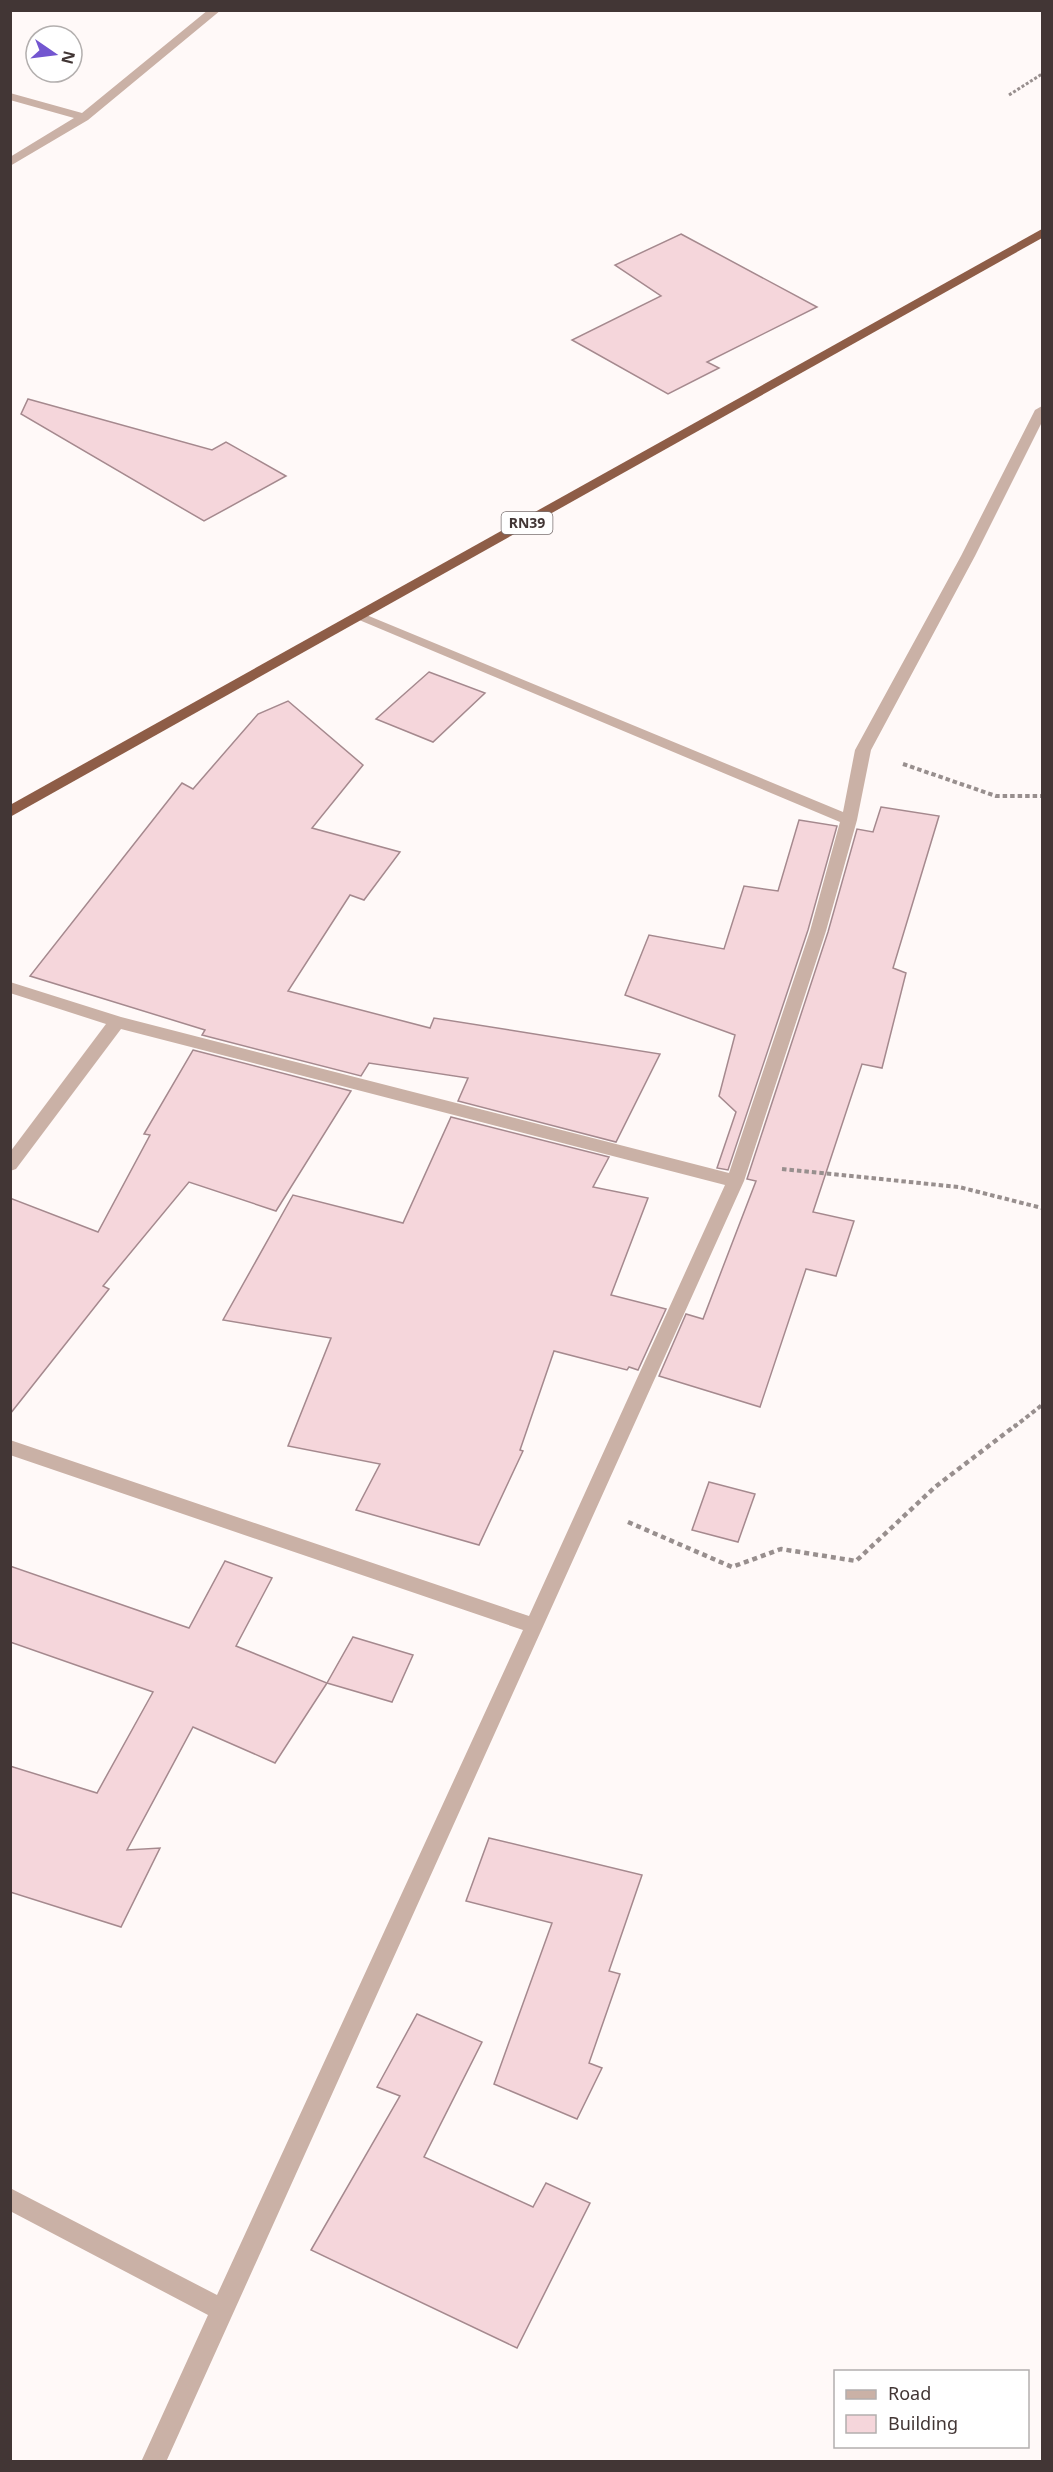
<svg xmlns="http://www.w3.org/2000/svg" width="1053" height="2472" viewBox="0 0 1053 2472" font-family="'Noto Sans',sans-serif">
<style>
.building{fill:#f5d6db;stroke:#a5898e;stroke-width:1.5}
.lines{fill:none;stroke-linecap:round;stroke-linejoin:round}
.path-far2{stroke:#988f8e;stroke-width:3;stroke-dasharray:3 2;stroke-linecap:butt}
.path-far1{stroke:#988f8e;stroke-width:4;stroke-dasharray:4.5 3;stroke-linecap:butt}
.path{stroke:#988f8e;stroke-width:4.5;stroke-dasharray:5 4;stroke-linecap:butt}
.street{fill:#cab1a6;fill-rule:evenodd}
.highway{fill:#8e5d47;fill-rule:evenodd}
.labels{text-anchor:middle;stroke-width:4.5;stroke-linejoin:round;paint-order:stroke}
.shield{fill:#fff;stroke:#7b7272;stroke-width:1.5}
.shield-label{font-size:14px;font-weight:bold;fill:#423635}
</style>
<rect width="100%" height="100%" fill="#fff9f8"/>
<g class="building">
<polygon points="681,234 817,307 707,362 719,368 668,394 572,340 661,296 615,265"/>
<polygon points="28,399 212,450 226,442 286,476 204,521 21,414"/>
<polygon points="429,672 485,693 433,742 376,719"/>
<polygon points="288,701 363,765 312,828 400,852 364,900 350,895 288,991 430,1028 434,1018 660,1054 616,1142 458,1101 468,1078 369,1063 361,1076 202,1035 205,1030 30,976 182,783 193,789 258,714"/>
<polygon points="881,807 939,816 893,968 906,973 882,1068 862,1064 813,1212 854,1221 836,1276 806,1269 760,1407 659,1376 686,1314 703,1319 756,1181 747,1179 828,932 857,829 873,832"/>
<polygon points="799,820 837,826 808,930 728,1170 717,1168 736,1112 719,1096 735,1035 625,995 649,935 724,949 744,886 778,891"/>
<polygon points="193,1050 351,1091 276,1211 189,1182 103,1286 109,1289 10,1414 10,1198 98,1232 150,1135 144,1134"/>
<polygon points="451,1117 609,1157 593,1187 648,1198 611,1295 666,1309 638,1370 629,1367 627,1370 554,1351 520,1450 523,1451 479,1545 356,1510 380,1464 288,1446 331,1338 223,1320 293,1195 403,1223"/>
<polygon points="709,1482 755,1494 738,1542 692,1530"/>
<polygon points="225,1561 272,1578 236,1646 327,1683 275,1763 193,1727 127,1850 160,1848 121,1927 10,1892 10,1766 97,1793 153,1692 10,1642 10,1566 189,1628"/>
<polygon points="353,1637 413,1655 392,1702 327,1683"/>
<polygon points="489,1838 642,1875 609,1971 620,1974 589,2063 602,2068 577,2119 494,2084 552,1923 466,1901"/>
<polygon points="417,2014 482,2042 424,2157 533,2207 546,2183 590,2203 517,2348 311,2250 400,2096 377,2087"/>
</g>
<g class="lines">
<polyline class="path-far2" points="1009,95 1042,74"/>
<g class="path-far1">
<polyline points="903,764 996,796 1042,796"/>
<polyline points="782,1169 959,1187 1042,1208"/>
<polyline points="1014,1427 1042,1405"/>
</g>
<polyline class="path" points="628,1522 732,1567 781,1549 856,1561 935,1487 1016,1425"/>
<g class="street">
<polygon points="208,10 221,10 88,120 10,166 10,157 74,118 10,100 10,93 82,113"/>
<polygon points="1042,406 1042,422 975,556 871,750 857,820 826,931 744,1181 166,2462 141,2462 208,2315 10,2211 10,2188 217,2295 523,1630 10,1455 10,1440 529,1616 725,1185 121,1029 16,1169 10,1171 10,1152 106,1024 10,993 10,982 121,1017 729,1173 810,931 840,822 352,617 359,613 364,614 843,812 855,750 961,556 1035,410"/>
</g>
<polygon class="highway" points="1042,229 1042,238 10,817 10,805"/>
</g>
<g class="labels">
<rect class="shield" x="501.5" y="512" width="51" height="22" rx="4.5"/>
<g class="shield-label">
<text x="527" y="528">RN39</text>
</g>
</g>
<rect width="1053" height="2472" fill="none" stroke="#423635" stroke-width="24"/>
<rect x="834" y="2370" width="195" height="78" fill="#ffffff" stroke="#b3afae" stroke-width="1.5"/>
<rect x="846" y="2390" width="30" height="9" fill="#cab1a6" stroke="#b3afae" stroke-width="1.5"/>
<text x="888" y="2400" font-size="18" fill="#423635">Road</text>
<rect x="846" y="2415" width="30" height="18" fill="#f5d6db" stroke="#b3afae" stroke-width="1.5"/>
<text x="888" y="2430" font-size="18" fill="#423635">Building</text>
<g transform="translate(54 54) rotate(104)"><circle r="28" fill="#ffffff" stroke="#b3afae" stroke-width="1.5"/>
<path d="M0-4.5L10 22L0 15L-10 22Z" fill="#7356d0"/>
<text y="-9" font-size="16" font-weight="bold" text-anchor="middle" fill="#423635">N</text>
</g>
</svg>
